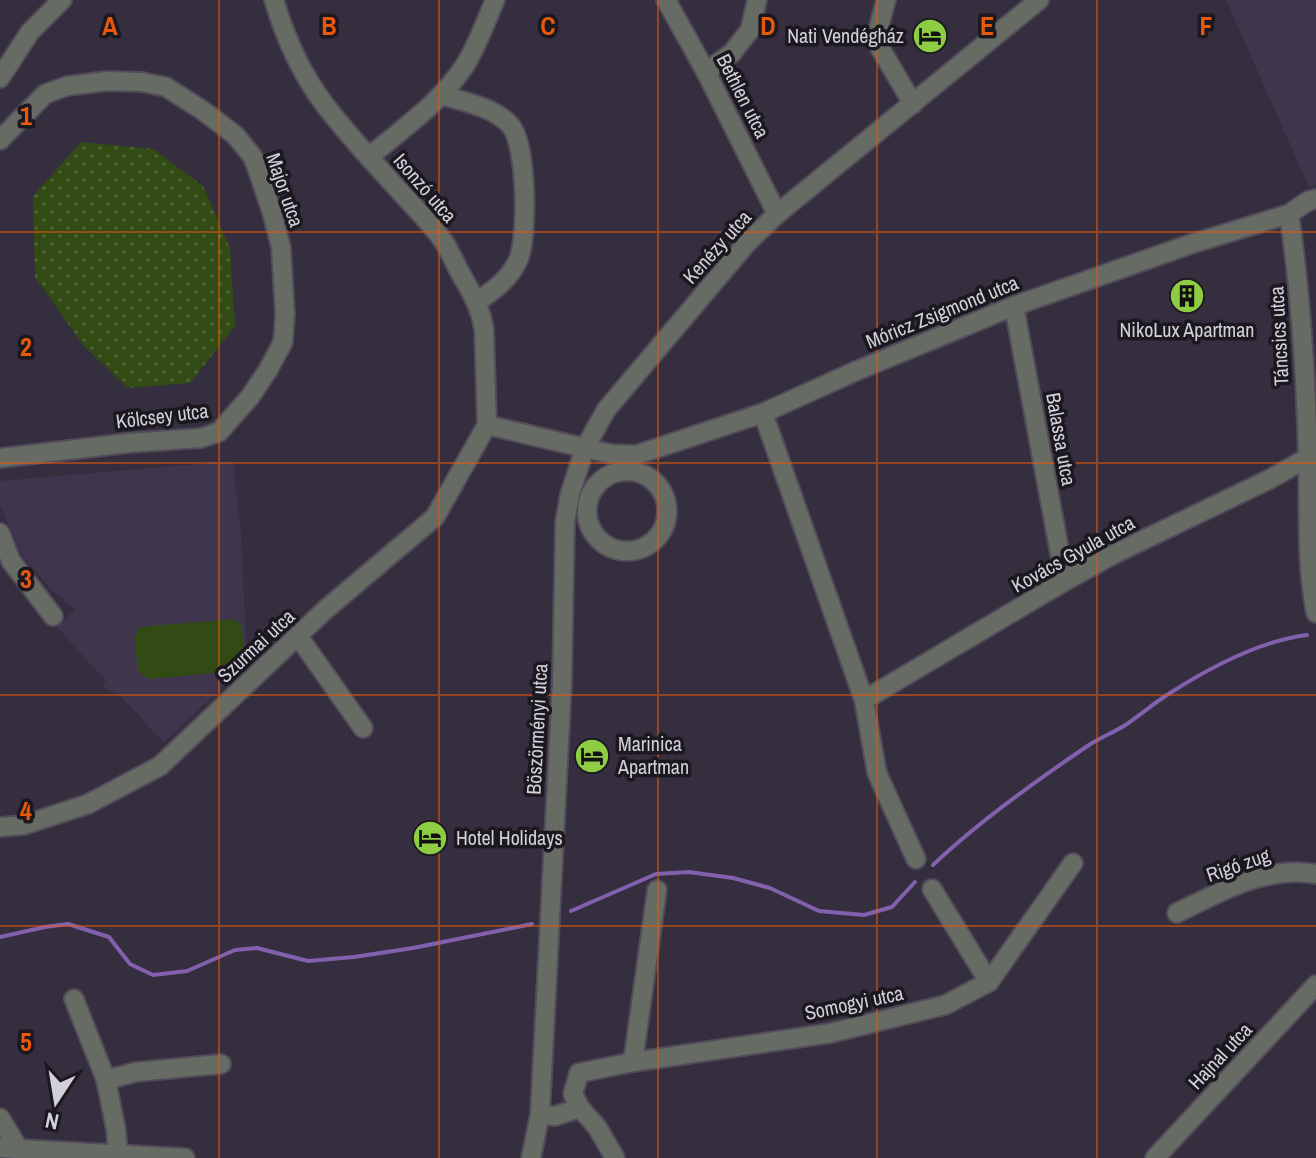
<svg xmlns="http://www.w3.org/2000/svg" width="1316" height="1158" viewBox="0 0 1316 1158" font-family="'Archivo Narrow',sans-serif">
<style>
.built{fill:#3f364d}
.grass{fill:url(#grass-dots)}
.garden{fill:#324b15}
.lines{fill:none;stroke-linecap:round;stroke-linejoin:round}
.stream{stroke:#8260ae;stroke-width:4}
.minor-casing{stroke:#514b5a;stroke-width:22}
.minor{stroke:#666b63;stroke-width:18}
.grid{fill:none;stroke:#e8590c;stroke-width:2;stroke-opacity:0.55}
.labels{text-anchor:middle;stroke-width:7;stroke-linejoin:round;paint-order:stroke}
.poi-label{font-size:20px;fill:#d3d0da;stroke:#1b181f;text-anchor:start}
.street-label{font-size:20px;fill:#d3d0da;stroke:#1b181f}
.grid-label{font-size:26px;text-anchor:middle;font-weight:bold;fill:#e8590c;stroke:#1b181f;stroke-width:7;stroke-linejoin:round;paint-order:stroke}
</style>
<defs>
<pattern id="grass-dots" width="8" height="8" patternUnits="userSpaceOnUse" patternTransform="scale(2)"><rect width="8" height="8" fill="#324b15"/><path d="M2 2h.1M6 6h.1" fill="none" stroke="#4f6436" stroke-width="1.8" stroke-linecap="round"/></pattern>
</defs>
<rect width="100%" height="100%" fill="#342e3e"/>
<g class="built">
<polygon points="1226,0 1316,0 1316,184 1309,187"/>
<polygon points="233,461 241,533 247,664 164,743 121,696 102,687 106,681 57,627 75,610 49,587 22,555 0,505 0,481"/>
</g>
<polygon class="grass" points="81,142 153,149 203,186 230,248 235,326 190,383 127,388 83,345 35,277 33,196"/>
<polygon class="garden" points="234,619 242,626 244,660 236,671 148,679 138,671 134,637 140,627"/>
<g class="lines">
<g class="stream">
<path d="M933,865c45,-43 104,-85 156,-120 12,-8 26,-13 38,-21 13,-9 26,-20 40,-29 40,-26 92,-54 140,-60"/>
<polyline points="571,911 656,874 689,872 733,878 770,888 819,911 864,915 892,907 915,882"/>
<polyline points="0,937 45,927 68,924 109,937 130,964 153,975 187,971 235,950 257,948 308,961 354,957 413,948 532,924"/>
</g>
<g class="minor-casing">
<g id="minor">
<path d="M274,0c11,37 28,75 51,105 25,33 54,63 81,93 14,15 29,30 40,47 6,11 11,22 17,33 10,17 18,32 21,51l3,96"/>
<polyline points="666,0 706,72 777,214"/>
<polyline points="886,0 877,34 877,43 913,104"/>
<polyline points="706,72 732,53 750,30 757,0"/>
<polyline points="0,78 30,32 62,0"/>
<path d="M442,95c22,7 52,12 68,30 17,18 18,109 9,133 -8,20 -25,32 -42,44"/>
<polyline points="0,140 45,94 67,86 107,81 142,82 166,87 202,110 235,135 253,157 271,209 281,247 285,314 283,342 268,370 250,397 219,432 201,438 128,443 0,458"/>
<path d="M369,157c34,-29 74,-56 98,-95 11,-19 19,-41 28,-62"/>
<path d="M1289,214c12,80 17,164 19,245 1,49 -2,106 8,154"/>
<polyline points="1014,306 1065,581"/>
<polyline points="763,413 864,700 877,773 916,859"/>
<polyline points="487,425 611,454 636,455 763,413 856,371 1014,306 1191,244 1289,214 1308,201 1316,199"/>
<circle cx="627" cy="511" r="40"/>
<polyline points="0,533 11,561 53,616"/>
<polyline points="298,636 363,728"/>
<polyline points="864,700 1065,581 1112,555 1270,479 1316,453"/>
<polyline points="0,827 24,825 88,804 160,766 325,610 435,517 487,425"/>
<polyline points="932,889 989,982"/>
<path d="M1177,913c43,-21 89,-48 139,-39"/>
<polyline points="74,999 106,1080 116,1130 118,1154"/>
<polyline points="633,1062 657,890"/>
<polyline points="106,1080 136,1072 221,1064"/>
<polyline points="540,1114 555,1116 580,1108"/>
<polyline points="0,1118 23,1156"/>
<polyline points="0,1148 185,1158"/>
<polyline points="531,1158 540,1114 562,683 565,522 570,494 585,448 606,410 747,243 777,214 1039,0"/>
<polyline points="615,1158 597,1127 580,1108 573,1094 579,1073 633,1062 831,1033 945,1005 989,982 1073,863"/>
<polyline points="1155,1158 1316,985"/>
</g>
</g>
<use href="#minor" class="minor"/>
</g>
<path class="grid" d="M219,0v1158M439,0v1158M658,0v1158M877,0v1158M1097,0v1158M0,232h1316M0,463h1316M0,695h1316M0,926h1316"/>
<defs>
<g id="hotel-disc" transform="scale(1.8)"><circle r="9.5" fill="#8ecd43" stroke="#1b181f"/><path d="M-6-4.5h1.5V1H6V5H4.5V3h-9V5H-6ZM-4 0a1.8 1.8 0 1 1 3.6 0ZM.5 0V-2.5h3Q6-2.5 6 0Z" fill="#111"/></g>
<g id="building-disc" transform="scale(1.8)"><circle r="9.5" fill="#8ecd43" stroke="#1b181f"/><path d="M-4-6H4V6H1V3H-1V6H-4ZM-2.5-4.3h1.7v1.8h-1.7ZM.8-4.3h1.7v1.8H.8ZM-2.5-1h1.7V.8h-1.7ZM.8-1h1.7V.8H.8Z" fill="#111"/></g>
</defs>
<g fill-rule="evenodd">
<use href="#hotel-disc" x="930" y="36"/>
<use href="#building-disc" x="1187" y="296"/>
<use href="#hotel-disc" x="592" y="756"/>
<use href="#hotel-disc" x="430" y="838"/>
</g>
<g class="labels">
<g class="poi-label">
<text x="904" y="43" text-anchor="end">Nati Vendégház</text>
<text x="1187" y="337" text-anchor="middle">NikoLux Apartman</text>
<text x="618" y="751">Marinica<tspan x="618" dy="23">Apartman</tspan></text>
<text x="456" y="845">Hotel Holidays</text>
</g>
<g class="street-label">
<text transform="translate(743 96) rotate(63)" y="7">Bethlen utca</text>
<text transform="translate(425 188) rotate(49)" y="7">Isonzó utca</text>
<text transform="translate(285 190) rotate(71)" y="7">Major utca</text>
<text transform="translate(717 247) rotate(-48)" y="7">Kenézy utca</text>
<text transform="translate(942 312) rotate(-22)" y="7">Móricz Zsigmond utca</text>
<text transform="translate(1279 336) rotate(-93)" y="7">Táncsics utca</text>
<text transform="translate(162 416) rotate(-7)" y="7">Kölcsey utca</text>
<text transform="translate(1061 439) rotate(80)" y="7">Balassa utca</text>
<text transform="translate(1073 554) rotate(-29)" y="7">Kovács Gyula utca</text>
<text transform="translate(256 646) rotate(-43)" y="7">Szurmai utca</text>
<text transform="translate(537 729) rotate(-87)" y="7">Böszörményi utca</text>
<text transform="translate(1238 865) rotate(-19)" y="7">Rigó zug</text>
<text transform="translate(854 1003) rotate(-12)" y="7">Somogyi utca</text>
<text transform="translate(1220 1056) rotate(-47)" y="7">Hajnal utca</text>
</g>
</g>
<g class="grid-label">
<text x="110" y="35">A</text>
<text x="329" y="35">B</text>
<text x="548" y="35">C</text>
<text x="768" y="35">D</text>
<text x="987" y="35">E</text>
<text x="1206" y="35">F</text>
<text x="26" y="125">1</text>
<text x="26" y="356">2</text>
<text x="26" y="588">3</text>
<text x="26" y="820">4</text>
<text x="26" y="1051">5</text>
</g>
<g transform="translate(56 1102) rotate(192)" stroke="#1b181f" stroke-width="6" paint-order="stroke">
<path d="M0-6L14 30L0 20L-14 30Z" fill="#d3d0da"/>
<text y="-12" font-size="22" font-weight="bold" text-anchor="middle" fill="#d3d0da">N</text>
</g>
</svg>
